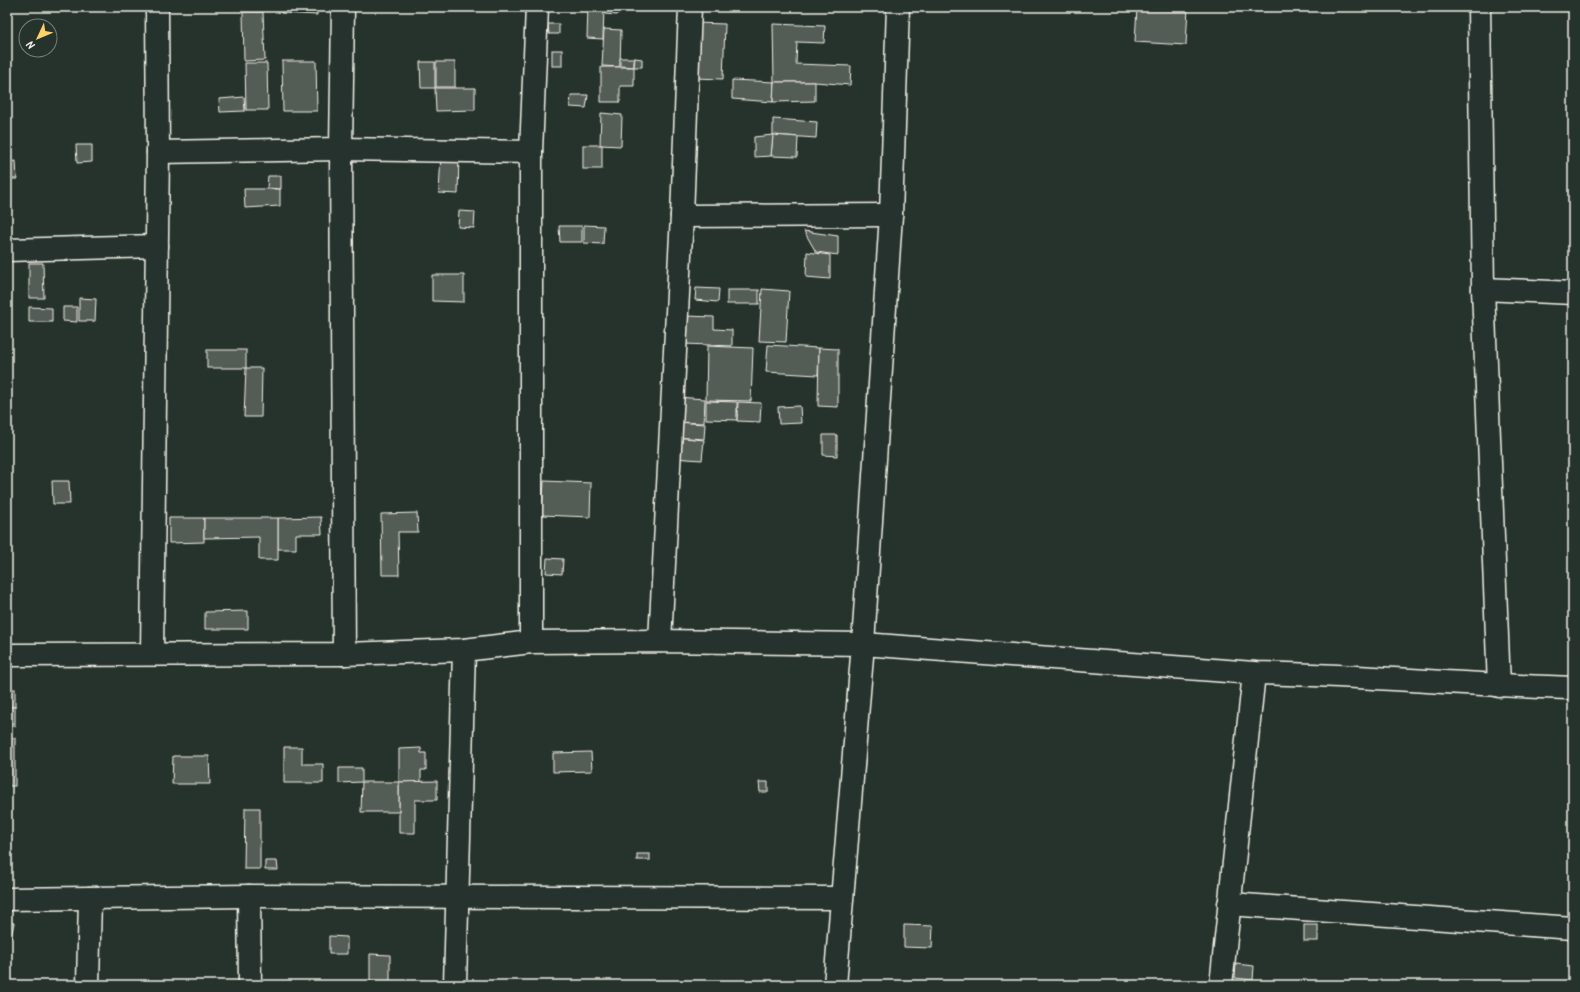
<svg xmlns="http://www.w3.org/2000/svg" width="1580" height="992" viewBox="0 0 1580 992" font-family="Kalam,sans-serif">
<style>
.building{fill:#525c55;stroke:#f4f1e8}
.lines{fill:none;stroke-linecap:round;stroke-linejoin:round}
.minor-casing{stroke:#f4f1e8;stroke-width:25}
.minor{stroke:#26332d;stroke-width:22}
</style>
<rect width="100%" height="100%" fill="#26332d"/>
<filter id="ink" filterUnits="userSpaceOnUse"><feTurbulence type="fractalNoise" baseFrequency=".025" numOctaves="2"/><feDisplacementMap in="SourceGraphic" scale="8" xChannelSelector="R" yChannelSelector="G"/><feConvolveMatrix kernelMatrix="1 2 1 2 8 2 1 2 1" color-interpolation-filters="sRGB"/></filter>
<g filter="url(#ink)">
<g class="building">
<polygon points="282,7 317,7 317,15 281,13"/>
<polygon points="588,7 604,7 603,39 587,38"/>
<polygon points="605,7 617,7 617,15 605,14"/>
<polygon points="1137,7 1188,7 1186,45 1135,42"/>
<polygon points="243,12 263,12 265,60 244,61"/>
<polygon points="695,23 725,24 723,79 694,78"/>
<polygon points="548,24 559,24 559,34 549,34"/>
<polygon points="773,24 825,26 824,43 797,42 796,64 851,66 850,85 815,82 774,82"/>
<polygon points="604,29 621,30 620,67 602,66"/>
<rect x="552" y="50" width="10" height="16"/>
<polygon points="620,58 634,58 634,67 620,66"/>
<polygon points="635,58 642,59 642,67 634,67"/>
<polygon points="282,61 316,61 317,111 283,111"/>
<polygon points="420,62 435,62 435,88 421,88"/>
<rect x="436" y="62" width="19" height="25"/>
<polygon points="245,63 267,63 268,110 246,110"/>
<polygon points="601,67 634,67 634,86 620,86 620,102 601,102"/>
<polygon points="732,80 774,82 773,102 732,99"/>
<polygon points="774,82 815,82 815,101 773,102"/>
<polygon points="435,88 475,88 475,110 436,111"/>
<polygon points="571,95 588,95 586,108 570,107"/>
<polygon points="244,97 245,111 220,112 219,99"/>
<polygon points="601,113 622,115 621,146 600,145"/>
<polygon points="773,119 817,122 816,138 773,135"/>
<polygon points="773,135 798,137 797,157 771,156"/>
<polygon points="773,135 771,156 754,157 754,137"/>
<polygon points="76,145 92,145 92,162 77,163"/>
<rect x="583" y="145" width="19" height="24"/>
<polygon points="441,154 459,155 458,194 439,193"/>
<polygon points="16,161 17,179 7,179 7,162"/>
<polygon points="268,176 281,176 281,189 267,188"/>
<polygon points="244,189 280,189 280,206 245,208"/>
<polygon points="459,211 475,212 474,228 458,227"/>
<polygon points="584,225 604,226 603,244 584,243"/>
<polygon points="559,226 582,226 582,242 560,242"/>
<polygon points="804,231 838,236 838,255 816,252"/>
<polygon points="807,252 830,255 830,279 806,277"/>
<polygon points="29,263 43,263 44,298 29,298"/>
<polygon points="432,275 464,275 464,302 432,301"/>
<polygon points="696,288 719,289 718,302 695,300"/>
<polygon points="762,289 789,291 786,342 759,341"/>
<rect x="727" y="290" width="32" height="14"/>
<polygon points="79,298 96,299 95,321 79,321"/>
<polygon points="29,307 52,308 52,322 29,322"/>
<polygon points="63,307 77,307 77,322 63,321"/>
<polygon points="686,316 714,317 714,329 732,330 732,346 685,344"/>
<polygon points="768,345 819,348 818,375 766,372"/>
<polygon points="707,346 753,348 751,401 706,400"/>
<polygon points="819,348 838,349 838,407 818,406"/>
<rect x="207" y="350" width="39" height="18"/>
<polygon points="246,368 262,368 261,417 244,417"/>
<polygon points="676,397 705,399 704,423 675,422"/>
<polygon points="706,401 737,402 737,420 706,419"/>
<polygon points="738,402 761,403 760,422 737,421"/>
<polygon points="800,406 801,423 779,424 778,407"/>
<polygon points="676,422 705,424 704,439 674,437"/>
<polygon points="823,435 837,435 837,456 823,455"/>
<polygon points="675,437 704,440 702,460 673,458"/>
<polygon points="52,481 69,481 70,504 53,504"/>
<polygon points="544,481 591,483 590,517 542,515"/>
<polygon points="417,513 418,532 398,532 399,575 382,575 381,514"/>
<polygon points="321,517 322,534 296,534 296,549 278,549 278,518"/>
<polygon points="169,518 204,518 204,542 169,543"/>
<polygon points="204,518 278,518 278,560 259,560 259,537 204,538"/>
<polygon points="547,558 563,559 562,574 546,573"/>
<polygon points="248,611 248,629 205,629 205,612"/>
<rect x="7" y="689" width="8" height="18"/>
<rect x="7" y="707" width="8" height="19"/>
<rect x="7" y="738" width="8" height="48"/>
<polygon points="284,747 302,747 302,764 323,764 323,783 284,783"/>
<polygon points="421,748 421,753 426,753 426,770 421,770 421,782 399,782 399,749"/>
<polygon points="591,752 592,771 553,772 553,753"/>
<polygon points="173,756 209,756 210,784 172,784"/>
<polygon points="339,768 362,768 362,782 339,783"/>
<polygon points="437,781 437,800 415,800 415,833 399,833 399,782"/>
<polygon points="362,782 399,782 399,812 361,812"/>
<polygon points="759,782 768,782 768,792 760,792"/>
<polygon points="245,808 260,808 260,869 244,869"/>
<rect x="637" y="854" width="13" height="6"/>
<polygon points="265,861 277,861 278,870 265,870"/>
<polygon points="7,922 14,923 11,938 7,937"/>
<polygon points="904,925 933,926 932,948 904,947"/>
<rect x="1304" y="925" width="14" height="16"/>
<polygon points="329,936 347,937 347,954 329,954"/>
<polygon points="370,954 390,955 390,985 370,985"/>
<polygon points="1236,964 1254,966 1253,980 1235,978"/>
</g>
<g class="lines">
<g class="minor-casing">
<g id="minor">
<polyline points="343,7 341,149 344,654"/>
<polyline points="1479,7 1483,289 1499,686"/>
<polyline points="158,152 341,149 531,152"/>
<polyline points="682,216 891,215"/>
<polyline points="7,250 157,246"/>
<polyline points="1483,289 1573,293"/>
<polyline points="660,641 682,216 690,7"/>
<polyline points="531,642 531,152 537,7"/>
<polyline points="152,653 158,152 157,7"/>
<path d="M7,655l337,-1 120,-4 67,-8 129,-1 203,3 391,29c106,2 212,12 319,15"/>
<polyline points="249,896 250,985"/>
<polyline points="7,899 249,896 841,898"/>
<polyline points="1229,904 1573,928"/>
<polyline points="88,985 90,898"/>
<polyline points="455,985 464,650"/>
<polyline points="835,985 863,644 891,215 898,7"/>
<polyline points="1221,985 1254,673"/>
</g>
</g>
<use href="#minor" class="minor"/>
</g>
</g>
<rect width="1580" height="992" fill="none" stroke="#26332d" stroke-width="24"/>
<rect x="12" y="12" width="1556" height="968" fill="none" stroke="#f4f1e8" stroke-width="1.5" filter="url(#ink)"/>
<g transform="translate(38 38) rotate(226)"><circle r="19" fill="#26332d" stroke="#787f78"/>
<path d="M0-3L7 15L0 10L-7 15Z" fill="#ffd166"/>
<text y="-6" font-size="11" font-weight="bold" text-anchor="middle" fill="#f4f1e8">N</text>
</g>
</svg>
